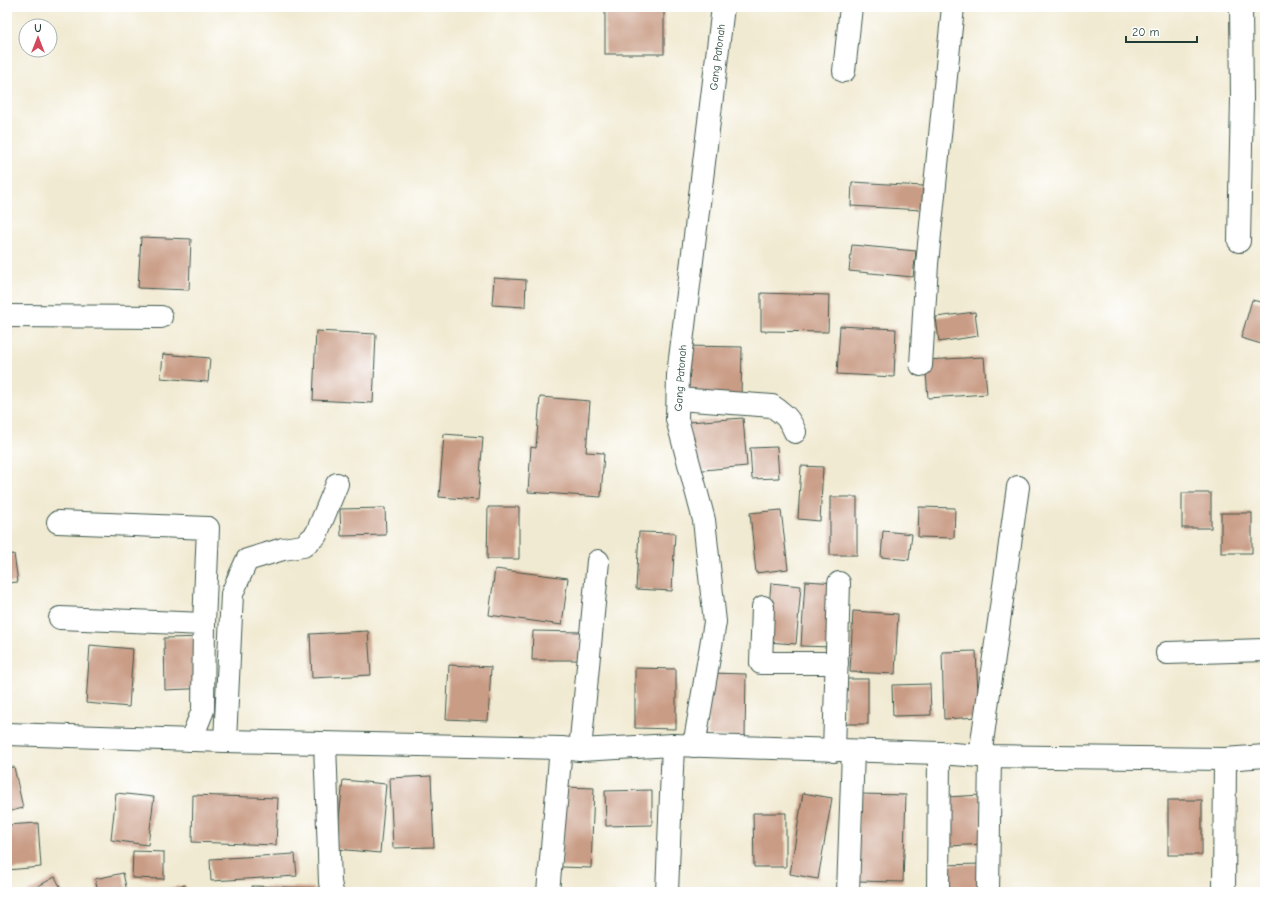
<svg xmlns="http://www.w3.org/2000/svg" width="1272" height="899" viewBox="0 0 1272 899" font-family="'Comic Neue',sans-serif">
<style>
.building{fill:#c99c85}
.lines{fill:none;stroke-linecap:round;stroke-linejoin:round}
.minor-casing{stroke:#3e574c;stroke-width:24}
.minor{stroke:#fff;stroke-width:22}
.labels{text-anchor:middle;stroke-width:4;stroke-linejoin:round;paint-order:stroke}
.street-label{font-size:11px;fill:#1f3d34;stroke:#fff}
</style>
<rect width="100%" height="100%" fill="#fff"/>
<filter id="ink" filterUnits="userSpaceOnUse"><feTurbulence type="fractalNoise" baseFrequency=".025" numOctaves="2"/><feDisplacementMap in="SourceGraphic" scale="8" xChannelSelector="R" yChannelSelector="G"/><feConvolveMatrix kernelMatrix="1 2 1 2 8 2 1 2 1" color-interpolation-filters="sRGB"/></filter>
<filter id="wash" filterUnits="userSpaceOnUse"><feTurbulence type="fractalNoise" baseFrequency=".012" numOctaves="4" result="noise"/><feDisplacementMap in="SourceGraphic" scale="16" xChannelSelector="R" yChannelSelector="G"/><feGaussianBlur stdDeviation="0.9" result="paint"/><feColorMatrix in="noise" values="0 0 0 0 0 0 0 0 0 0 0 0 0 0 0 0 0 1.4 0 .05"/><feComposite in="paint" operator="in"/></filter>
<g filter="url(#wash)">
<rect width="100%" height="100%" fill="#f1ead2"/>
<g id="blocks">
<g class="building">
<rect x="605" y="7" width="59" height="47"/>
<polygon points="852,182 923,186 922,210 851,206"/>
<polygon points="141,237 191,239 189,290 138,288"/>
<polygon points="852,245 916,251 913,277 849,271"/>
<polygon points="494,278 526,280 525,307 492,305"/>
<polygon points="761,293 829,295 828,332 761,331"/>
<polygon points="1252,300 1265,303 1265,345 1241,338"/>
<polygon points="975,312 978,336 939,342 936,317"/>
<polygon points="840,326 896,329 894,377 837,374"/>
<polygon points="316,331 376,334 373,403 313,400"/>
<polygon points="685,346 742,347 741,396 684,394"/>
<polygon points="163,354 210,358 208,382 161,378"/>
<polygon points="984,357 987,394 928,398 925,360"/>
<polygon points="540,397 590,401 586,452 604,453 601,497 528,492 531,447 536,448"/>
<polygon points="743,418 747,466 693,471 689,422"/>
<polygon points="444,434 483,437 478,500 439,497"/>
<polygon points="777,447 779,478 752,479 750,448"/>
<polygon points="801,466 823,467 820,521 798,519"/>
<rect x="1182" y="493" width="29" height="35"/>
<rect x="830" y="497" width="27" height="58"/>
<polygon points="488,507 519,507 519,559 487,559"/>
<polygon points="919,507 955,508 954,538 918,537"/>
<polygon points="385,508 386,535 341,536 340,509"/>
<polygon points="781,510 788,569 756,573 750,513"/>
<rect x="1221" y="513" width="31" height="40"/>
<polygon points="883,531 912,534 909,560 881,557"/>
<polygon points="639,532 675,533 672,591 636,589"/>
<polygon points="14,554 18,582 7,583 7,555"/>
<polygon points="495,569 568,578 562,625 489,615"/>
<polygon points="805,581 837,583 833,647 801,646"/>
<polygon points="771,583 801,586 796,644 766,642"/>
<polygon points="853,611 898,614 895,674 850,672"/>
<polygon points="368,631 371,675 312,678 310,634"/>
<polygon points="533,631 580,632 580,660 532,660"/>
<polygon points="210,637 212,688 165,690 164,638"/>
<polygon points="90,645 133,649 129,707 86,703"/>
<polygon points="976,651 979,717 944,719 942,652"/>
<polygon points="449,665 491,667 488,721 446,719"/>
<polygon points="635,668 676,669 676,729 635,728"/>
<polygon points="709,673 746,674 745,737 708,736"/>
<rect x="845" y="679" width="23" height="45"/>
<polygon points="930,684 931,715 893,716 892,685"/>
<polygon points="14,767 23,808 7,812 7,768"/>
<polygon points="431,776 434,847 393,848 390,778"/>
<polygon points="343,780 386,784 380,853 336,849"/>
<polygon points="565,787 594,788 591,868 561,867"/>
<polygon points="652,790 652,825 606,826 605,791"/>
<polygon points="116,793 154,797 148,845 111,840"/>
<polygon points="803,793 832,798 818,879 790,874"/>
<polygon points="859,794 906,795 903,882 856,881"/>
<polygon points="193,795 278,798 276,845 192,842"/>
<polygon points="981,795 983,844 950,846 947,797"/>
<rect x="1168" y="800" width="34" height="55"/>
<polygon points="753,813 786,813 786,867 754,867"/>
<polygon points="38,823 41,867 7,870 7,825"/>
<polygon points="133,851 164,852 164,879 132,878"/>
<polygon points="295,854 297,876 211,881 210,859"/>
<polygon points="982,864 982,892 941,892 940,865"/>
<polygon points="123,873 127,892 98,892 95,879"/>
<polygon points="55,877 63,892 27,892"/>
<polygon points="185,885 187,892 155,892 155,891"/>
<polygon points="252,886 314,888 314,892 252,892"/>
</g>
</g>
</g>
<g filter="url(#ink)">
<use href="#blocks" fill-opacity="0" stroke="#3e574c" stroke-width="1"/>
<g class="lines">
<g class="minor-casing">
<g id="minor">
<polyline points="844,71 851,7"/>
<polyline points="1239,241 1242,98 1241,7"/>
<polyline points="7,316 161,317"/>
<polyline points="921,365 927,264 953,7"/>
<path d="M678,399l94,7c12,8 18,13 23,26"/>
<polyline points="58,522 208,528 204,624"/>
<polyline points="763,607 761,663 837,663"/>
<polyline points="60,618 204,624 203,710 191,740"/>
<polyline points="1167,653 1265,650"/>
<polyline points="7,734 225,741 561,748 580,750 673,745 939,753 980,756 1225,759 1265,756"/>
<polyline points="225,741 232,594 237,582 247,560 283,549 303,546 316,535 337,484"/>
<polyline points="325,744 330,882 332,892"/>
<polyline points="694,746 715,622 704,520 677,419 678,375 723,7"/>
<polyline points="580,750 598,561"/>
<polyline points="834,751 839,583"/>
<polyline points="980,756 1018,487"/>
<polyline points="548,892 561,748"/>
<polyline points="667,892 673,745"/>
<polyline points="848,892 853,752"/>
<polyline points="938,892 939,753"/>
<polyline points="988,892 990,756"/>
<polyline points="1224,892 1225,759"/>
</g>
</g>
<use href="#minor" class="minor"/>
</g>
</g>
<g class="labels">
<g class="street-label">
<text transform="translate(717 57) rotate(-83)" y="4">Gang Patonah</text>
<text transform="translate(680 378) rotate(-86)" y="4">Gang Patonah</text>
</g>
</g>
<rect width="1272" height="899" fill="none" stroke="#fff" stroke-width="24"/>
<g transform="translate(38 38)"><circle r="19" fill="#ffffff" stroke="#a5b1ae"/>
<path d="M0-3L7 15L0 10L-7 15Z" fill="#d1495b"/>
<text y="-6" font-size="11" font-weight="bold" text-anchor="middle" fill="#1f3d34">U</text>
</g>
<path d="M1126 36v6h71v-6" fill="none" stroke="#1f3d34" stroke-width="2"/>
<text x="1132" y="36" font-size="12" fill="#1f3d34" stroke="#ffffff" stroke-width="3" paint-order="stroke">20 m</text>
</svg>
